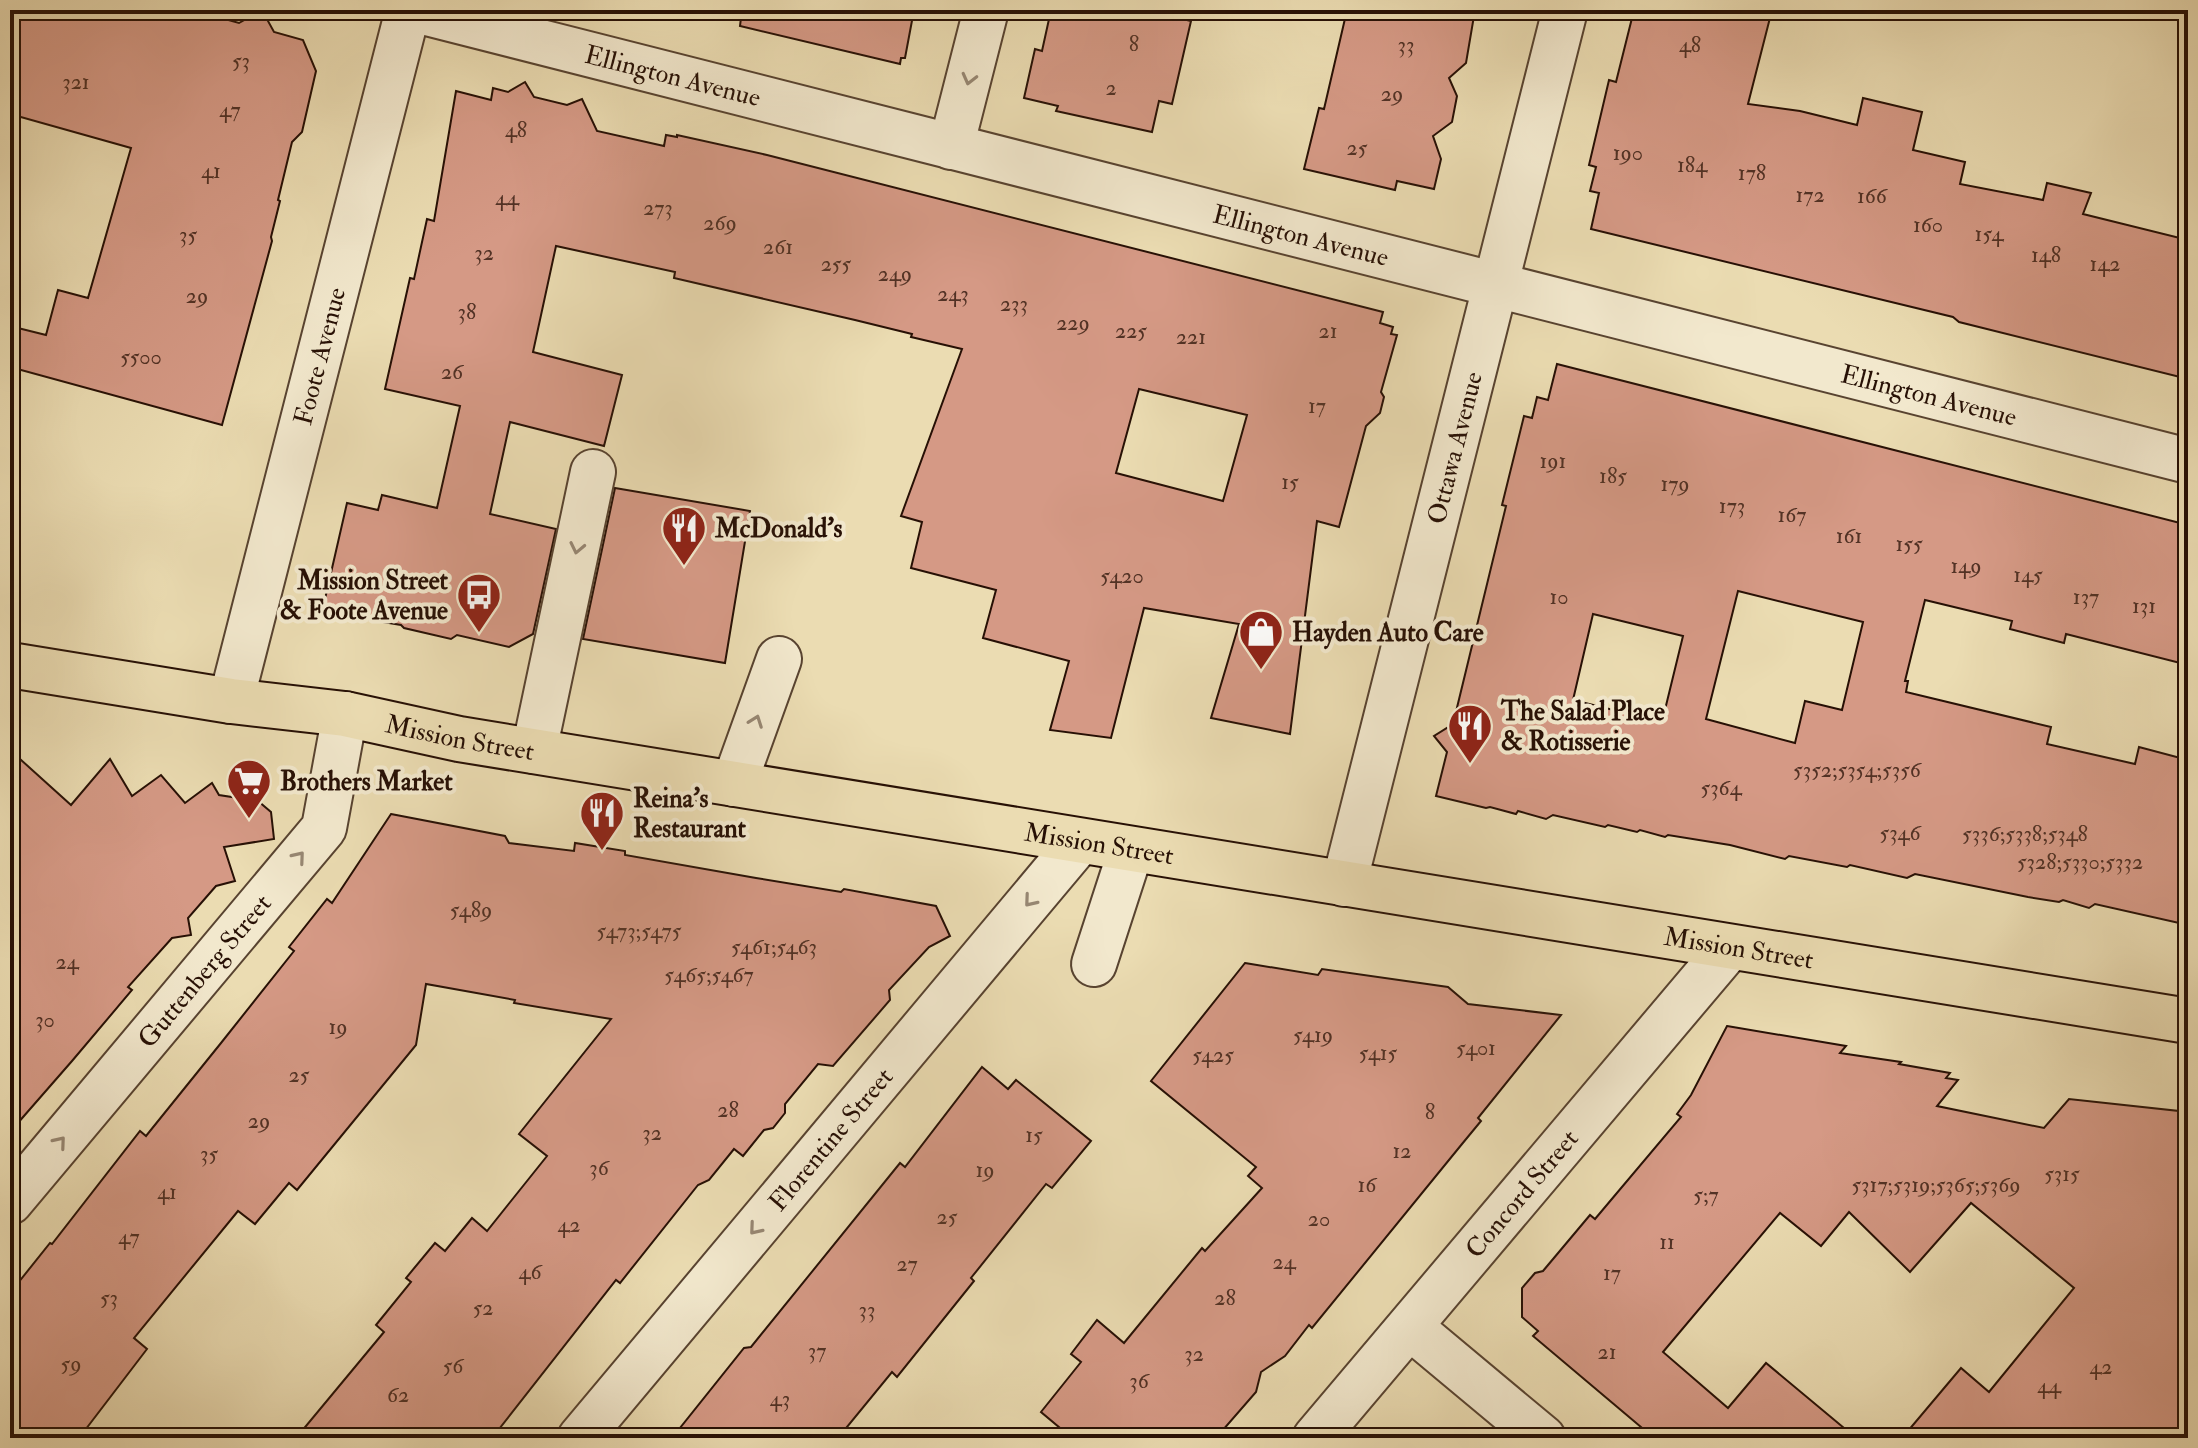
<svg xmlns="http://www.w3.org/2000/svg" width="2198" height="1448" viewBox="0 0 2198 1448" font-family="'IM FELL Double Pica',serif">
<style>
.building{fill:#d59985;stroke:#271005;stroke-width:2;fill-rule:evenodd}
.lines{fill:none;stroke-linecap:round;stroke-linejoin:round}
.minor-casing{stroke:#584330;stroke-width:48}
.major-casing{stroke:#271005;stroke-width:48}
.minor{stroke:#f2e8cd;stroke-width:44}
.major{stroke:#ebdcb2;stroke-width:44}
.oneway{stroke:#978773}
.labels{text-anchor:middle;stroke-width:8;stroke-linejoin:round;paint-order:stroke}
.number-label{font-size:22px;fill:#523225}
.street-label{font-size:26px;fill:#271005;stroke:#f2e8cd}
.poi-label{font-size:26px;font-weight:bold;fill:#271005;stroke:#f2e8cd;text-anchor:start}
</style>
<rect width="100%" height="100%" fill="#ebdcb2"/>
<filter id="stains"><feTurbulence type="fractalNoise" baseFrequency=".0025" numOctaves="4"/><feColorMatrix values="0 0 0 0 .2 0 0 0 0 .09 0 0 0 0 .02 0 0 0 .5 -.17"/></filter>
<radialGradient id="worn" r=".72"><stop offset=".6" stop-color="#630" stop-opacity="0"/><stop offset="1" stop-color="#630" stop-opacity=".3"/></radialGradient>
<g class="building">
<polygon points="10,10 192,10 239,23 262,10 274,32 303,40 316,71 302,132 292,142 278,200 280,201 271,237 272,241 222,425 10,367 10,326 46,335 58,290 88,298 131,148 10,114"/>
<polygon points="742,10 914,10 905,58 901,58 900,64 740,26"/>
<polygon points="1051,10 1145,10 1191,21 1172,104 1159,101 1152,132 1056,111 1058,106 1024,98 1035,49 1042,51"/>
<polygon points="1347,10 1475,10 1466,63 1449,78 1457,96 1452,122 1433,136 1441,159 1434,189 1397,181 1395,190 1304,169 1319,108 1324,109"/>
<polygon points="1634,10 1772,10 1748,104 1800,111 1857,125 1863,98 1922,112 1913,150 1965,162 1960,184 2043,200 2047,183 2091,193 2083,214 2188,240 2188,379 1959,322 1953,317 1591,229 1599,193 1590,191 1596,167 1589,165 1609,80 1616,82"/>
<path d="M525,82l9,15 33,8 15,-6 15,32 67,15 2,-11 11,2v-2l90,20 616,157 -3,11 13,4 -2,7 6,1 -16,57 3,5 -4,16 -14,13 -27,101 -22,-6 -27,213 -79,-16 28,-94 -95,-16 -33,130 -61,-8 19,-69 -86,-23 13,-48 -85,-22 11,-46 -21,-6 61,-167 -51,-12 1,-3 -57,-14 -181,-42 1,-6 -119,-26 -23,106 89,23 -18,71 -94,-24 -20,92 66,15 -23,105 -24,13 -52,-12 -6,4 -47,-11 -3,-3 -79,-13 25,-109 31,7 4,-15 55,13 23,-102 -75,-17 25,-111 4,1 13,-60 7,2 22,-130 35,9 2,-12 15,4zM1139,389l108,26 -24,86 -107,-28z"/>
<path d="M1557,364l631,161v140l-122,-31 -2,9 -54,-14 2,-8 -87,-21 -20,81h3l-2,11 145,35 -4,17 88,20 4,-17 49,13v165l-93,-21 -6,4 -26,-8 -4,2 -31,-5 -113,-23 -8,4 -57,-13 -3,2 -58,-11 -4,3 -55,-14 -62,-10 -3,2 -25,-7 -3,2 -29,-7 -3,2 -52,-12 -7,4 -28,-8 -2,3 -26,-7 -4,1 -50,-12 11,-44 -13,-16 19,-12 53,-218 -4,-1 22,-89 8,2 5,-21 11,3zM1738,591l125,31 -21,88 -37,-9 -10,42 -89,-24zM1593,614l90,22 -21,86 -89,-22z"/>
<polygon points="615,488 750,511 725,663 583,639"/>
<polygon points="10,750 71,805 110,759 132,796 161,775 185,803 212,783 219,795 258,801 271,812 274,839 224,847 235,881 216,886 188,918 191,935 172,938 128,987 132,990 72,1061 10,1132"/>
<polygon points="391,814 505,836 509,843 574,851 575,843 625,851 625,855 756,878 841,892 844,889 936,906 950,936 929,947 889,990 890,1000 833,1066 818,1064 785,1104 785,1113 773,1128 764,1130 743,1156 734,1149 709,1180 698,1185 620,1283 616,1280 492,1438 296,1438 384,1332 376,1325 411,1282 406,1278 435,1243 445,1251 472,1218 487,1231 547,1156 519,1134 611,1019 514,1003 515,1000 426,984 416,1045 297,1190 289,1183 255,1224 238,1211 134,1338 147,1349 79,1438 10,1438 10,1293 50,1243 52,1244 140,1131 146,1136 221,1043 294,951 289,947 327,899 332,903"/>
<polygon points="1245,963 1318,975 1322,969 1448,987 1468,1004 1561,1015 1478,1118 1481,1121 1462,1144 1312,1328 1309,1325 1285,1356 1261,1372 1256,1392 1216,1438 1072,1438 1041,1412 1081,1362 1071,1354 1097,1320 1124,1343 1202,1248 1205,1251 1262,1188 1248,1176 1256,1167 1151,1081"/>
<polygon points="1727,1026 1846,1046 1840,1053 1901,1062 1899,1064 1950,1073 1946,1078 1958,1080 1937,1106 2044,1128 2069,1099 2188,1112 2188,1438 1902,1438 1961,1368 1989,1392 2074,1288 1971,1203 1910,1272 1849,1212 1821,1246 1780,1213 1663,1352 1728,1408 1766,1363 1856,1438 1654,1438 1533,1336 1538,1331 1522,1317 1522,1288 1535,1273 1543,1271 1590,1215 1595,1219 1681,1117 1677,1114 1691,1095"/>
<polygon points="982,1067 1008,1089 1016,1080 1091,1141 1052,1188 1046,1184 971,1278 974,1281 897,1377 892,1372 838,1438 672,1438 744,1348 751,1347 900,1163 905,1167"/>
</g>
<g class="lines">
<g class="minor-casing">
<g id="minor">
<path id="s1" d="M415,10l1773,451"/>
<polyline points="951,147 986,10"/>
<path id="s2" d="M231,701l177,-691"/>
<polyline points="534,751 593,472"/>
<polyline points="734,784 779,659"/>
<path id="s3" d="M1344,884l221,-874"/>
<polyline points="1094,964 1131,850"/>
<path id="s4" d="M10,1202l314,-374 21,-114"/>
<polyline points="1410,1327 1543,1438"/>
<path id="s5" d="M580,1438l500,-597"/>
<path id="s6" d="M1315,1438l414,-490"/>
</g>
</g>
<g class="major-casing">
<g id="major">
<path id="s7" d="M10,665l221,36 114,13 114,25 1729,282"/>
</g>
</g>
<use href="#minor" class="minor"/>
<use href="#major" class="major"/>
</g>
<defs><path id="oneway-chevron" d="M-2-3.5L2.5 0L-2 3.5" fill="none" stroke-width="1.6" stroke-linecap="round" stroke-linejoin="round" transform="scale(2)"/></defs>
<g class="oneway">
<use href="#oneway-chevron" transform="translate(969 79) rotate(104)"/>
<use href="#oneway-chevron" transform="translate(577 548) rotate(102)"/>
<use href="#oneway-chevron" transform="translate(756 721) rotate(-70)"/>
<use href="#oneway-chevron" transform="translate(299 857) rotate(-50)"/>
<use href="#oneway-chevron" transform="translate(1030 901) rotate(130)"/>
<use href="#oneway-chevron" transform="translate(60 1142) rotate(-50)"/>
<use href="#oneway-chevron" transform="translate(755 1229) rotate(130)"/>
</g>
<defs>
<g id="restaurant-pin" transform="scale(2.3)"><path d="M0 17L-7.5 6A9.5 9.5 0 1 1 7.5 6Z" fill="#8f2418" stroke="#f2e8cd"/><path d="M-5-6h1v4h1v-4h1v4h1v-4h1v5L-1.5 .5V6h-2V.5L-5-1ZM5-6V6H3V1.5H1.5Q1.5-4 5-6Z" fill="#fff"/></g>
<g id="bus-pin" transform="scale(2.3)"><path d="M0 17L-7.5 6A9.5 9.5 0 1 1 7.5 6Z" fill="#8f2418" stroke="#f2e8cd"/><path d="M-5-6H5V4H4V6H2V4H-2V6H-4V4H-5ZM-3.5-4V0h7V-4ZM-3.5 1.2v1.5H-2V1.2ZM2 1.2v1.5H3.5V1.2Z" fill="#fff"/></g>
<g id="shop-pin" transform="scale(2.3)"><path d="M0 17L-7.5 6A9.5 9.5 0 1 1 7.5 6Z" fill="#8f2418" stroke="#f2e8cd"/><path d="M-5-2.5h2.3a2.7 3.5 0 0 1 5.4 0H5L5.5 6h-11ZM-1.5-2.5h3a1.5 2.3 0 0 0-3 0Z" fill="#fff"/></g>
<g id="supermarket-pin" transform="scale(2.3)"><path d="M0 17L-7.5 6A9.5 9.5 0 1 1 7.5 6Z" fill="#8f2418" stroke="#f2e8cd"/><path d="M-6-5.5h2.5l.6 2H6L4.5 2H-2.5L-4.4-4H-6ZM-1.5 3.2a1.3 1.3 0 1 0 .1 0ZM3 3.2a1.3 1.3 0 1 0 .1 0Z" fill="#fff"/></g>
</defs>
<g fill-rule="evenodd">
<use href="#restaurant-pin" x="684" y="528"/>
<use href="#bus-pin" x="479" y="595"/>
<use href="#shop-pin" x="1261" y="632"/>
<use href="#restaurant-pin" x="1470" y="726"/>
<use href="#supermarket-pin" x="249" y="781"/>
<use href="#restaurant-pin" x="602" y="813"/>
</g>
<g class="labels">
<g class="number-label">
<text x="1134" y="51">8</text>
<text x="1406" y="52">33</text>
<text x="1690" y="52">48</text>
<text x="241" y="68">53</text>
<text x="76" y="89">321</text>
<text x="1111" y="95">2</text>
<text x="1392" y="101">29</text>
<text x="230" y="117">47</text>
<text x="516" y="137">48</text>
<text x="1357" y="155">25</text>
<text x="1628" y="160">190</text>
<text x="1692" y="172">184</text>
<text x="211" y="178">41</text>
<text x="1752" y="180">178</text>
<text x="1810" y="202">172</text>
<text x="1872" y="203">166</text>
<text x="507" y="205">44</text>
<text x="658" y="215">273</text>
<text x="720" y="230">269</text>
<text x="1928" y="232">160</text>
<text x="1989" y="241">154</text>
<text x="188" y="242">35</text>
<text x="778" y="254">261</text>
<text x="484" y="260">32</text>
<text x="2046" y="262">148</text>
<text x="836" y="271">255</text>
<text x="2105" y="271">142</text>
<text x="895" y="281">249</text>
<text x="953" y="301">243</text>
<text x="197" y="303">29</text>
<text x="1014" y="311">233</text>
<text x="467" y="319">38</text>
<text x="1073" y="330">229</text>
<text x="1131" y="338">225</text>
<text x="1328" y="338">21</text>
<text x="1191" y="344">221</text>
<text x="141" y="364">5500</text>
<text x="452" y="379">26</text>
<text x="1317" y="413">17</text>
<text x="1553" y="468">191</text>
<text x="1613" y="483">185</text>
<text x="1290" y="489">15</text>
<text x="1675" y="491">179</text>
<text x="1732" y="513">173</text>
<text x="1792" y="522">167</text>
<text x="1849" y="543">161</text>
<text x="1909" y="551">155</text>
<text x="1966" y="573">149</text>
<text x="2028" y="582">145</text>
<text x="1122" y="583">5420</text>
<text x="1559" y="604">10</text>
<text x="2086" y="604">137</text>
<text x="2144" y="613">131</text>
<text x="1857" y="777">5352;5354;5356</text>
<text x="1721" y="795">5364</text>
<text x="1900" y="840">5346</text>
<text x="2025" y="841">5336;5338;5348</text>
<text x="2080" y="869">5328;5330;5332</text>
<text x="471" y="917">5489</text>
<text x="639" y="938">5473;5475</text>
<text x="774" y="954">5461;5463</text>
<text x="67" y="969">24</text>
<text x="709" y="982">5465;5467</text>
<text x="45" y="1027">30</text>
<text x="338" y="1034">19</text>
<text x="1313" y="1042">5419</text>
<text x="1476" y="1055">5401</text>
<text x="1378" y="1060">5415</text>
<text x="1213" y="1062">5425</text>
<text x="299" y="1082">25</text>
<text x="728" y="1117">28</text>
<text x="1430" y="1119">8</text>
<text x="259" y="1128">29</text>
<text x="652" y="1140">32</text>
<text x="1034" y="1142">15</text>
<text x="1402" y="1158">12</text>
<text x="209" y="1161">35</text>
<text x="599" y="1175">36</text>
<text x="985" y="1177">19</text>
<text x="2062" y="1181">5315</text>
<text x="1367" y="1192">16</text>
<text x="1936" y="1192">5317;5319;5365;5369</text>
<text x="167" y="1199">41</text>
<text x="1706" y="1202">5;7</text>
<text x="947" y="1224">25</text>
<text x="1319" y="1226">20</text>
<text x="569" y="1232">42</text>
<text x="129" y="1244">47</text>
<text x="1667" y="1249">11</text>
<text x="1284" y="1269">24</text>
<text x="907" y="1271">27</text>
<text x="530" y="1279">46</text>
<text x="1612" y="1280">17</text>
<text x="109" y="1305">53</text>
<text x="1225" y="1305">28</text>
<text x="483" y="1315">52</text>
<text x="867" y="1317">33</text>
<text x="817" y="1358">37</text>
<text x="1607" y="1359">21</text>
<text x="1194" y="1361">32</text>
<text x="71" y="1371">59</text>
<text x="453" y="1373">56</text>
<text x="2101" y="1374">42</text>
<text x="1139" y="1388">36</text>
<text x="2049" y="1393">44</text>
<text x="398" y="1402">62</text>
<text x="780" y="1406">43</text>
</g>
<g class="street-label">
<text dy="9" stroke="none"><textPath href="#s1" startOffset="266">Ellington Avenue</textPath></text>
<text dy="9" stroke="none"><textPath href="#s1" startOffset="914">Ellington Avenue</textPath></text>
<text dy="9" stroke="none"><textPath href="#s2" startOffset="356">Foote Avenue</textPath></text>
<text dy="9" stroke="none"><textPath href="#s1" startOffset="1562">Ellington Avenue</textPath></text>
<text dy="9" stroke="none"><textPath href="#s3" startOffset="450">Ottawa Avenue</textPath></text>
<text dy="9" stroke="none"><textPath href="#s7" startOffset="456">Mission Street</textPath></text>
<text dy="9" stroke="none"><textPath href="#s7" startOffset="1104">Mission Street</textPath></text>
<text dy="9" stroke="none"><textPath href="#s7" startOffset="1752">Mission Street</textPath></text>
<text dy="9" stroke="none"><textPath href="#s4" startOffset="302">Guttenberg Street</textPath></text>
<text dy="9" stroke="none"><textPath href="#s5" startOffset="390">Florentine Street</textPath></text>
<text dy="9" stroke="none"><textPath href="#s6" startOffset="320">Concord Street</textPath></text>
</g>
<g class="poi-label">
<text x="715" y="537">McDonald's</text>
<text x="448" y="589" text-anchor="end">Mission Street<tspan x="448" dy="30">&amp; Foote Avenue</tspan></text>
<text x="1292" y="641">Hayden Auto Care</text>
<text x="1501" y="720">The Salad Place<tspan x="1501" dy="30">&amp; Rotisserie</tspan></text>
<text x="280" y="790">Brothers Market</text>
<text x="633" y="807">Reina's<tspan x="633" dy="30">Restaurant</tspan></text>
</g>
</g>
<rect width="2198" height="1448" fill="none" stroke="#ebdcb2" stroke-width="40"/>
<rect x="12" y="12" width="2174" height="1424" fill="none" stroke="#271005" stroke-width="4"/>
<rect x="20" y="20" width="2158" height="1408" fill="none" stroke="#271005" stroke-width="2"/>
<rect width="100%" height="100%" filter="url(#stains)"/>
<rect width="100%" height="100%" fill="url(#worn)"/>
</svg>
